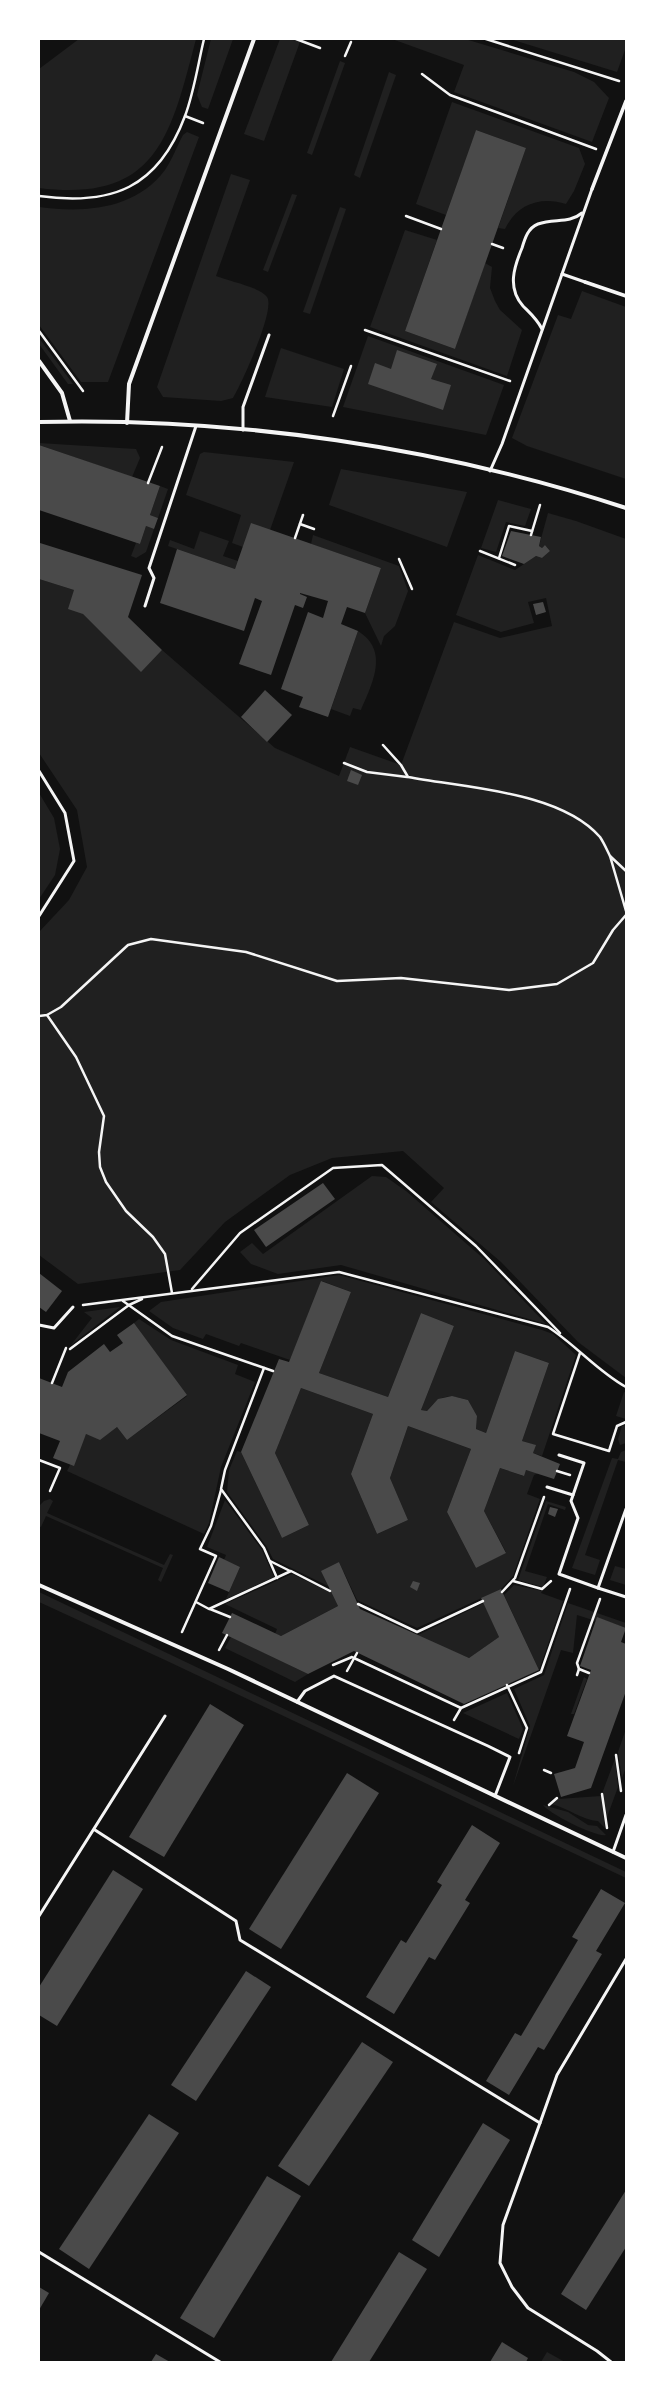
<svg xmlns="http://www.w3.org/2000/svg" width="665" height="2401" viewBox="0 0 665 2401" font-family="'Golos Text',sans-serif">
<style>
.green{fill:#202020}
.building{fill:#4a4a4a}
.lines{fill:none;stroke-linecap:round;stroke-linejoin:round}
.path{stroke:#f5f5f5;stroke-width:2.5}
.service{stroke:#f5f5f5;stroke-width:3}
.pedestrian{stroke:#f5f5f5;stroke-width:3.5}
.minor{stroke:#f5f5f5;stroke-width:4}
</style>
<rect width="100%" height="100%" fill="#111"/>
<g class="green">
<path d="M79,39h117c-25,95 -38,164 -157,149v-119z"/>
<polygon points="211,39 233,39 208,109 202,107 197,95"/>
<polygon points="280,39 301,39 264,141 244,134"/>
<polygon points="392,39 465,39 574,72 594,82 609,98 592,142 454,92 464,65"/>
<polygon points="510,39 626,39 626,47 617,72"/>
<polygon points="340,61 345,63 312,155 307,153"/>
<polygon points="389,72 396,75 360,178 354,175"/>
<path d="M452,102l127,46 6,16 -11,27 -8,13c-26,-8 -49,0 -61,25l-7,-1 28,-80 -50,-18 -30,85 -30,-11z"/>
<path d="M187,132l12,5 -91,245h-27l-42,-57v-118c45,6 96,3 126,-37 7,-10 12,-24 18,-35z"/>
<path d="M231,174l19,6 -34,96c12,5 44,11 51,21 9,12 -26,88 -34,101l-12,3 -58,-4 -6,-10z"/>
<polygon points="292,194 297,195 268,272 263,270"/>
<polygon points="340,207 346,209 310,314 303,312"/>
<polygon points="405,230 437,240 405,331 455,349 485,263 492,267 490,288 495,301 500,310 522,330 507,376 370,327"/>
<polygon points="582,291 626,307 626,479 527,446 512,438 558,315 571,319"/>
<polygon points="368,336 504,385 486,435 343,407"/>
<polygon points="39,338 73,384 68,384 39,344"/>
<polygon points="281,348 344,369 332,407 265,397"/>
<polygon points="39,443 136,449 140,458 132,477 39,445"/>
<polygon points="204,452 294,462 270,530 243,547 232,543 241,515 186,495 200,454"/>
<polygon points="341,469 467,492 447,547 329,505"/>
<polygon points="160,486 168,489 158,518 150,515"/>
<polygon points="498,500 531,509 525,526 506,522 496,552 481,548"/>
<polygon points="548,513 576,521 626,539 626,1378 578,1342 501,1262 431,1202 444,1188 403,1151 332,1158 290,1175 225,1222 180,1270 78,1284 39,1255 39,932 69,900 87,867 77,810 39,753 39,579 74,590 83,614 141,671 162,650 275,748 339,776 350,747 401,765 454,622 500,638 552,626 546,598 528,602 534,623 501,632 456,615 478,555 515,570 536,556 542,558 550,551 545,545 542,548 539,546"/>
<polygon points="146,526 154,529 146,552 136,558 131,556 136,543 140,544"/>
<polygon points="200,531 229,541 223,556 238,561 235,569 168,546 170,540 194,549"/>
<polygon points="313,535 399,566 408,591 395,626 384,636 381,646 365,613 381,568 311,544"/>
<path d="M358,631c32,20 14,53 3,79l-8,-2 -3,8 -19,-7z"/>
<polygon points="39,793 54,818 60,849 55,875 39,899"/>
<polygon points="372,1176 386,1177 406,1191 484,1259 546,1324 341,1265 278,1274 251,1264 240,1252 252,1243 263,1254"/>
<path d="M339,1275l203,55 11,4 23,21 -34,101 -9,-3 2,-8 -13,-4 27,-78 -34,-12 -29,82 -10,-4 1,-13 -9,-16c-21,-6 -27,-5 -41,11l-6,-1 33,-84 -33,-13 -33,84 -69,-24 32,-81 -29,-11 -32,79 -49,-17 -2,3 -33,-12 -3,5 -30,-11 -24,-17 12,-9z"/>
<polygon points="120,1307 71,1345 92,1318 84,1312"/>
<polygon points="139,1319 171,1340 238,1365 235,1374 255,1382 221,1467 209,1523 204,1534 67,1471 86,1434 100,1439 117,1427 127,1440 187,1396 134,1323"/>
<polygon points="301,1388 373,1414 351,1474 377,1534 408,1520 390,1478 408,1426 471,1449 447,1512 476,1568 506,1552 484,1511 500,1468 523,1476 526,1470 539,1473 534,1475 527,1494 540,1499 513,1576 501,1589 417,1628 357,1600 339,1562 328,1586 273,1559 267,1547 227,1492 229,1470 237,1451 241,1452 282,1538 309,1525 275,1453"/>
<polygon points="624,1392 626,1393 626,1419 616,1416"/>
<polygon points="626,1425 626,1443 620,1445 618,1439 622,1426"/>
<polygon points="626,1450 626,1462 618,1460 585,1555 600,1560 595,1575 572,1568 612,1458 618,1459 621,1452"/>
<polygon points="50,1499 53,1501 47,1513 164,1565 170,1554 173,1555 161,1582 158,1580 163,1568 46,1516 41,1527 39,1526 39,1506 44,1501"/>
<polygon points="225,1500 262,1550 274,1577 226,1599 240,1567 224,1560 226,1555 207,1547"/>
<polygon points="546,1501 566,1507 565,1510 548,1504 525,1571 547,1577 543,1587 518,1580"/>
<polygon points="615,1566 626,1569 626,1585 610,1580"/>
<polygon points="292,1574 332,1593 338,1606 281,1636 275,1634 277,1629 225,1604"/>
<polygon points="514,1585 542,1591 541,1593 563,1601 539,1670 504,1595"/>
<polygon points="39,1592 626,1872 626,1878 165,1660 39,1602"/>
<polygon points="484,1603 499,1637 469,1658 416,1636"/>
<polygon points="568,1603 626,1623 626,1628 598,1618 596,1621 577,1615 573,1653 561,1650 513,1786 530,1726 514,1689 544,1675"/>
<polygon points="231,1637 308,1674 295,1682 225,1648"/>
<polygon points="584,1677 587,1679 574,1714 571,1714"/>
<polygon points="507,1693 523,1729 519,1739 463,1713"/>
<polygon points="626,1729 626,1767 622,1778 618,1752"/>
<polygon points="615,1759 618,1787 607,1817 603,1791"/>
<path d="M601,1796l4,32 -7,-7c-16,-1 -30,-13 -47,-17l7,-5z"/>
<path d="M543,1805l25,7 20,13 9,1 9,9c-9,3 -58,-22 -63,-30z"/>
<polygon points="547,2352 565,2362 541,2362"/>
</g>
<g class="building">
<polygon points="476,130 526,148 455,349 405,331"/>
<polygon points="397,350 437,364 431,379 451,385 443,410 368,384 375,363 391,369"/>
<polygon points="39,445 160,486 150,515 158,518 154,529 146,526 140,544 39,510"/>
<polygon points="251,523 381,568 365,613 347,607 341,624 358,631 328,717 299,707 303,697 281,689 308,612 323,618 328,601 300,593 300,594 307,597 303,608 295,605 271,675 239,664 262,601 255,598 244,631 160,603 177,549 235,569"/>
<polygon points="511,531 541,537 539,546 542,548 545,545 550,551 542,558 536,556 524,564 502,556"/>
<polygon points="40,543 142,575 128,617 162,650 141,672 83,614 68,609 74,590 39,579"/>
<polygon points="543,602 546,612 536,615 533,604"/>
<polygon points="265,690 292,715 267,742 241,717"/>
<polygon points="351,770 362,775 358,785 347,781"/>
<polygon points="323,1183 335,1199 266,1247 254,1230"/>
<polygon points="39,1273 62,1291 46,1312 39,1307"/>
<polygon points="321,1281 351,1292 319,1373 388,1397 421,1313 454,1326 421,1410 427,1411 438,1399 452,1396 468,1400 477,1416 476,1429 486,1433 515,1351 549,1363 522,1441 536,1445 533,1453 560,1464 554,1479 526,1470 524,1476 500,1468 484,1511 506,1553 476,1568 447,1512 471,1449 408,1426 390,1478 408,1520 377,1534 351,1474 373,1414 301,1388 275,1453 309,1525 282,1538 241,1452 279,1359 289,1362"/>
<polygon points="134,1323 187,1395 127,1440 117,1427 100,1440 86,1434 74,1466 53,1458 60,1441 39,1433 39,1378 62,1387 68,1372 104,1344 110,1352 123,1343 117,1335"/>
<polygon points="550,1507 558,1509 555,1517 548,1514"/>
<polygon points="219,1557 240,1567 229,1592 208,1583"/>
<polygon points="339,1562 360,1609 469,1658 499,1637 481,1598 501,1589 539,1670 464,1704 354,1651 308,1674 222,1633 232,1613 281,1636 338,1606 321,1571"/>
<polygon points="413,1581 420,1583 417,1591 410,1587"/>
<polygon points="597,1617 626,1628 621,1642 626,1644 626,1691 591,1788 561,1797 554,1774 575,1768 584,1742 567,1736 591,1670 580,1666"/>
<polygon points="210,1704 244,1725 164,1857 129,1837"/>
<polygon points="347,1773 379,1793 281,1949 249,1929"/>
<polygon points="472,1825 500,1843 465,1900 470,1903 435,1960 429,1957 394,2014 366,1997 401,1940 406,1943 442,1885 437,1882"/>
<polygon points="113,1870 143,1889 57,2026 39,2015 39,1987"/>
<polygon points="601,1889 625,1903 596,1951 602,1954 544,2050 538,2047 509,2095 486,2081 515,2033 521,2036 578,1940 572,1937"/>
<polygon points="246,1971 271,1987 196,2101 171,2085"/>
<polygon points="362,2042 393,2062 309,2186 278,2166"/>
<polygon points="149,2114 179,2133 89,2269 59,2249"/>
<polygon points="483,2123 510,2140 439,2257 412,2240"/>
<polygon points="267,2176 301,2196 214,2338 180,2318"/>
<polygon points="626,2190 626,2247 586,2310 561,2294"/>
<polygon points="399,2252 427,2269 369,2362 331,2362"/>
<polygon points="39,2287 49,2293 39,2310"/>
<polygon points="502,2342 528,2358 526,2362 490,2362"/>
<polygon points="156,2354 170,2362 151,2362"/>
</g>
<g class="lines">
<g class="path">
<polyline points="296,39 320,48"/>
<polyline points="486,39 619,81"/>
<polyline points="345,56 351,42"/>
<polyline points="422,74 450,95 596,149"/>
<polyline points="185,116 203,123"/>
<path d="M39,196c73,10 119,-8 146,-80 9,-24 13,-52 19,-77"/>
<polyline points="406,216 441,229"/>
<polyline points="492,244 503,248"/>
<polyline points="365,330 510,381"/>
<polyline points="39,331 83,391"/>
<polyline points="333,416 351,366"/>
<polyline points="148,483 162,447"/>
<polyline points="300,524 314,529"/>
<polyline points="531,535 540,505"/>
<polyline points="295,538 303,515"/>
<polyline points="480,551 515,565"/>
<polyline points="499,558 509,526 532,531"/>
<polyline points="399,559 412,589"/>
<path d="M383,745l18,20 7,12c57,11 152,14 192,60 4,6 7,13 10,19"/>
<polyline points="344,763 367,772 407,777"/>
<polyline points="626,871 610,856 626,911"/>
<polyline points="47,1015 76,1057 104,1116 99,1152 100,1167 106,1182 126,1211 153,1237 165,1254 172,1293"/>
<polyline points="39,1016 47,1015 61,1007 128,945 151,939 246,952 337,981 401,978 509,990 557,984 593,963 613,930 626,915"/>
<polyline points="192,1289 240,1233 333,1168 382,1165 476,1246 560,1333"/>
<polyline points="123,1301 172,1336 273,1371"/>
<path d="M83,1305l256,-33 209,55c28,18 49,44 78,60"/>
<polyline points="70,1349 129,1305 142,1299"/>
<polyline points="580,1353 553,1434 609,1451 617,1426 626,1422"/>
<polyline points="264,1368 225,1470 221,1489 264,1548 277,1578"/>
<polyline points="52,1383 66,1348"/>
<polyline points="39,1460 60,1468 50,1491"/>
<polyline points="557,1471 570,1475"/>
<polyline points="270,1561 290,1571"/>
<polyline points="513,1581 542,1589 551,1581"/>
<polyline points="502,1592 515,1578 544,1497"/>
<polyline points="196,1602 209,1609 291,1571 330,1591"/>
<polyline points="358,1604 417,1632 483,1601"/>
<polyline points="210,1609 230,1617"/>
<polyline points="182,1632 216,1556 200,1549 211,1526 221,1490"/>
<polyline points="219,1650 227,1635"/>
<polyline points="333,1665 352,1657 354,1658 461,1708"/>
<polyline points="579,1669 577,1663 600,1599"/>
<polyline points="347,1671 357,1653"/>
<polyline points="577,1675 579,1669 589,1673"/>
<polyline points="507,1685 527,1728 519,1753"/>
<polyline points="454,1720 461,1708 541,1672 570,1589"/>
<polyline points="616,1755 621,1791"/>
<polyline points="544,1770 551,1773"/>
<polyline points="602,1794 607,1828"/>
<polyline points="549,1805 557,1798"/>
</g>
<g class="service">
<polyline points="562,274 585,282"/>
<path d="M542,329c-5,-10 -11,-15 -19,-23 -16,-18 -9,-39 -1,-58 3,-10 6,-20 16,-24 16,-6 31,0 44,-11"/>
<polyline points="243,430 243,407 269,335"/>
<polyline points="490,471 502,444 592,189"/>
<polyline points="145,606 154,578 149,568 196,426"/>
<polyline points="39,771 65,813 74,861 39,916"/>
<polyline points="39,1325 54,1328 73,1307"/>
<polyline points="559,1455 584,1463 571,1501 578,1518 559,1574 598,1588"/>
<polyline points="547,1487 573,1495"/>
<polyline points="626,1509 598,1588 626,1597"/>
<polyline points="297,1702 305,1691 334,1676 488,1746 510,1757 495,1796"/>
<polyline points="95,1830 236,1921 240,1940 540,2123 503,2225 500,2263 512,2287 528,2308 597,2351 611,2362"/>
<polyline points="613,1852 626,1815"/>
<polyline points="39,1916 165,1716"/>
<polyline points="540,2123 557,2075 626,1959"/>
<polyline points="39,2252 220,2362"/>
</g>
<g class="pedestrian">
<polyline points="592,189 626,101"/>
<polyline points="585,282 626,296"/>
</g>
<g class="minor">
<polyline points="39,361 62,393 70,421"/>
<path d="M39,422c195,-5 402,25 587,86"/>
<polyline points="127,423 129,384 254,39"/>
<polyline points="39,1585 228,1669 626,1858"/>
</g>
</g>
<rect width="665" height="2401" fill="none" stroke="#ffffff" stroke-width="80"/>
</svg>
